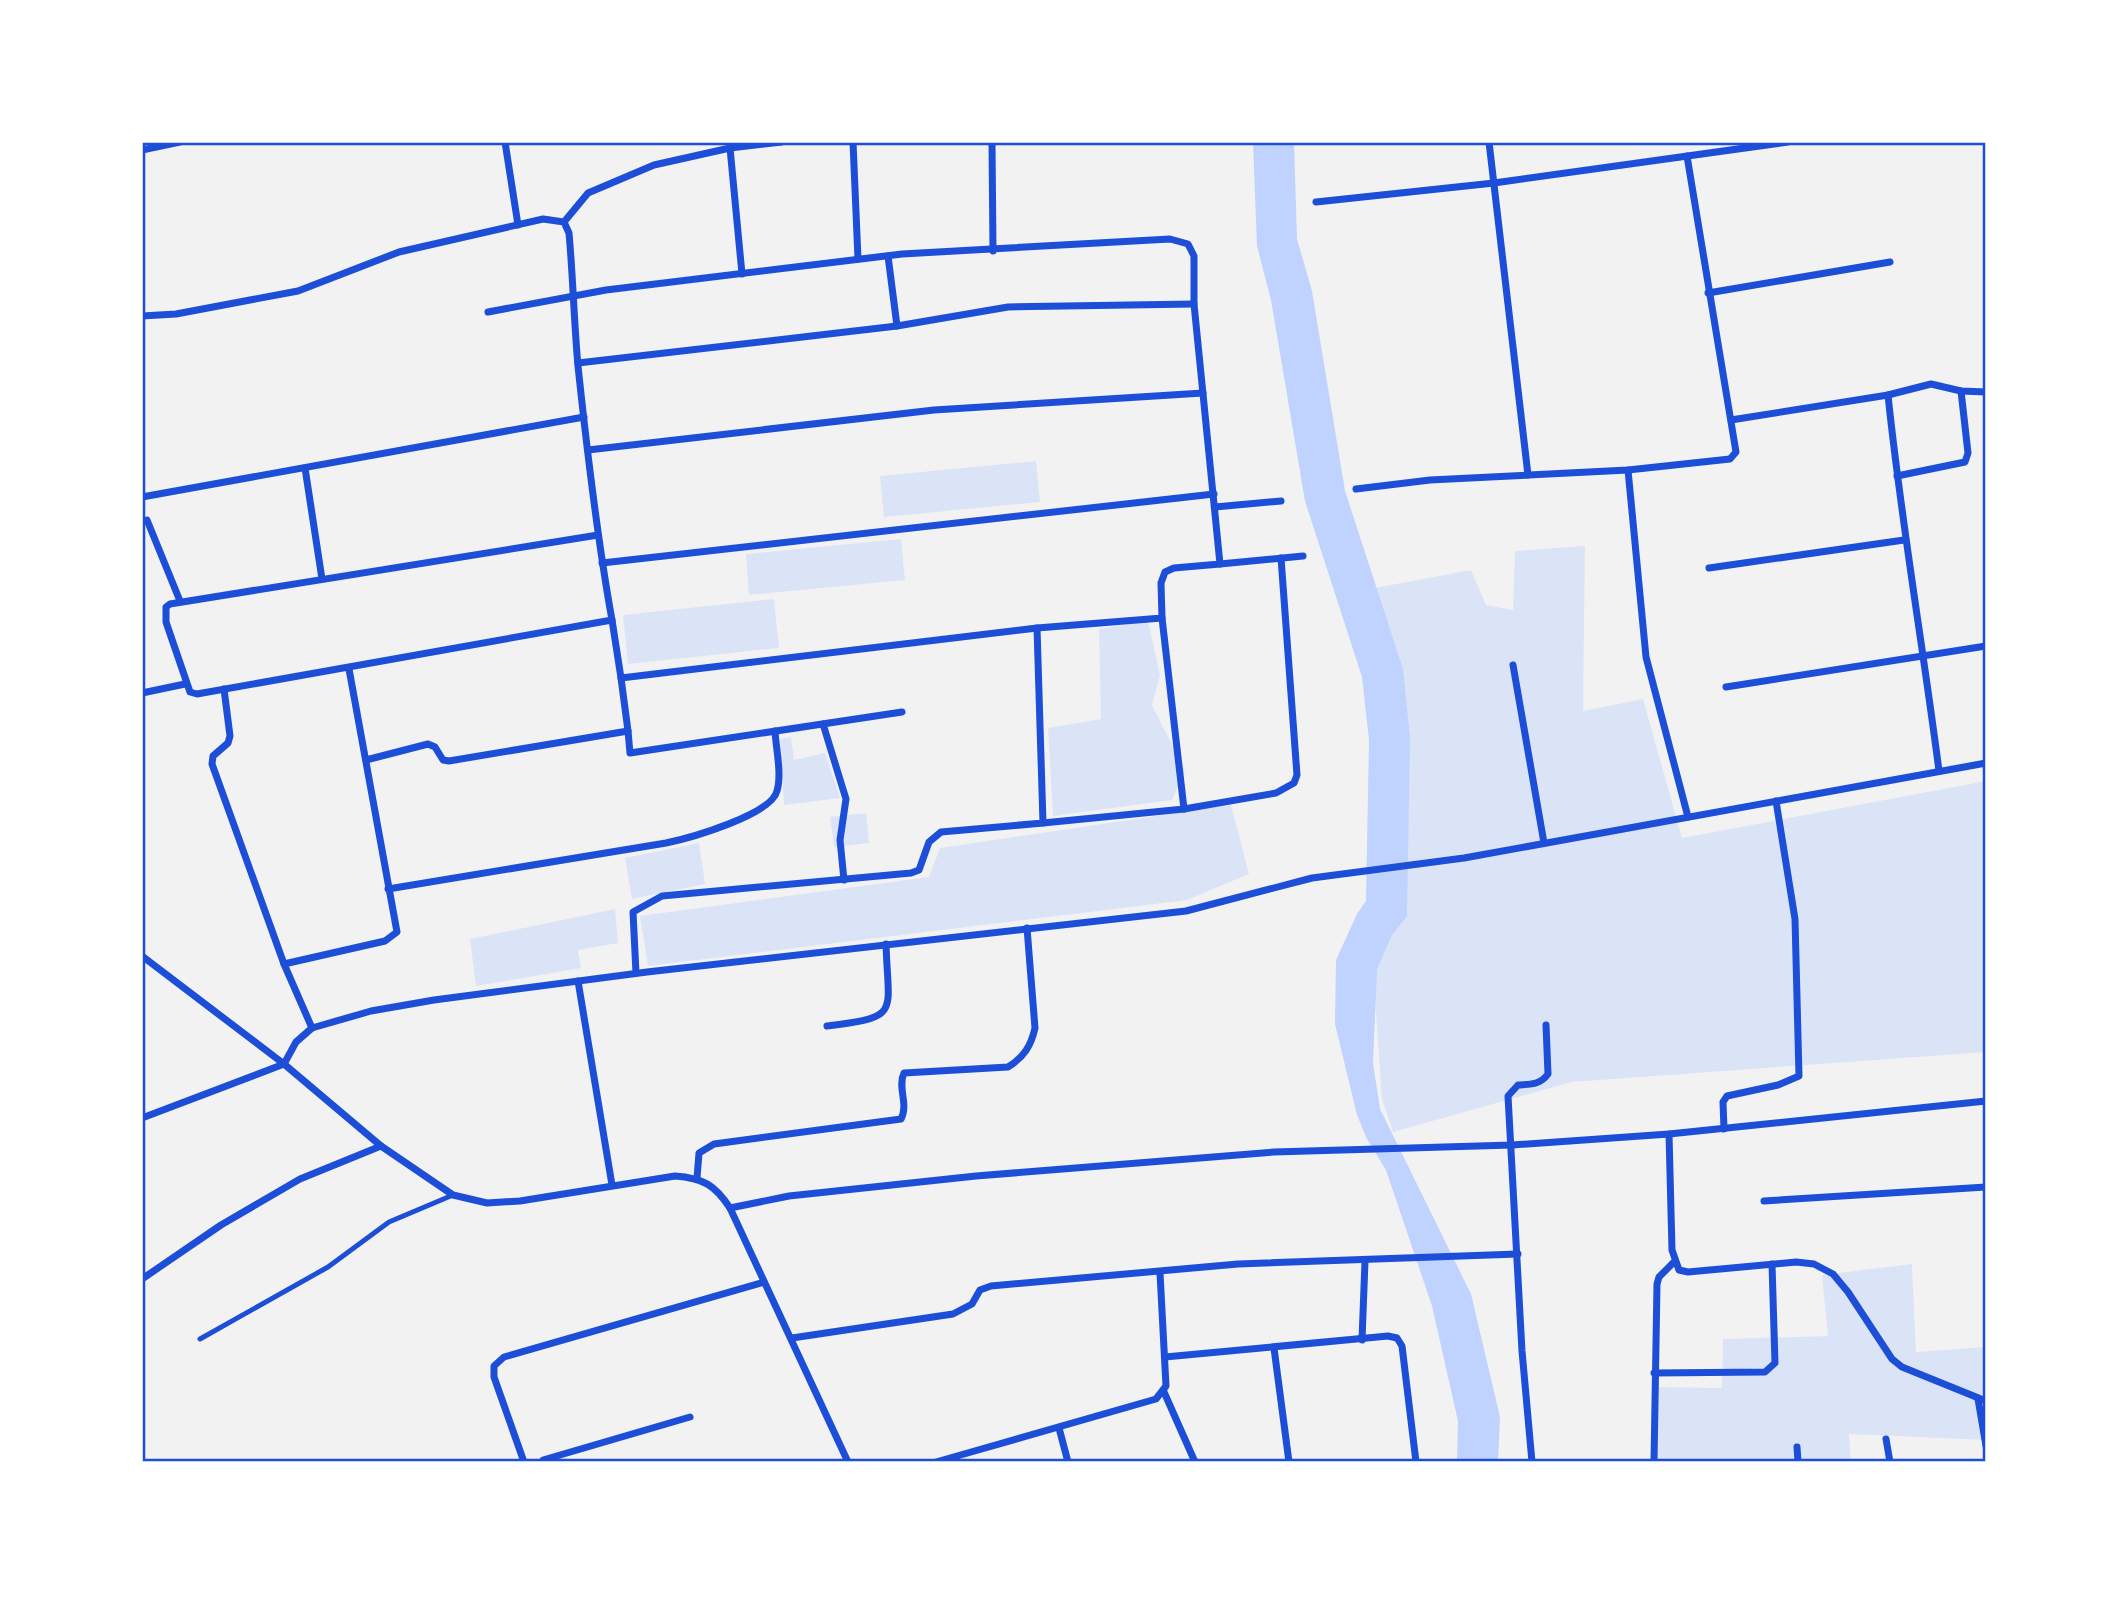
<svg xmlns="http://www.w3.org/2000/svg" width="2128" height="1604" viewBox="0 0 2128 1604" font-family="Karla,sans-serif">
<style>
.green{fill:#dbe4f7}
.water{fill:#bfd3fe}
.lines{fill:none;stroke-linecap:round;stroke-linejoin:round}
.service{stroke:#1d4ed8;stroke-width:5}
.minor{stroke:#1d4ed8;stroke-width:7}
.neatline{fill:none;stroke:#1d4ed8;stroke-width:2.5}
</style>
<rect width="100%" height="100%" fill="#f2f2f2"/>
<g class="green">
<polygon points="1036,461 1040,502 884,517 880,476"/>
<polygon points="901,539 905,580 749,595 746,554"/>
<polygon points="1585,546 1583,711 1643,699 1682,838 1986,781 1986,1052 1572,1082 1393,1132 1382,1099 1371,943 1393,898 1364,590 1471,570 1486,605 1513,610 1515,551"/>
<polygon points="774,599 779,648 628,664 623,615"/>
<polygon points="1148,621 1160,675 1152,705 1185,771 1172,800 1053,816 1048,728 1101,719 1099,629"/>
<polygon points="791,737 794,760 825,753 840,798 784,805 780,739"/>
<polygon points="1231,805 1249,874 1187,900 648,966 640,916 929,877 940,848"/>
<polygon points="866,813 869,843 834,847 830,817"/>
<polygon points="699,843 705,884 632,899 625,858"/>
<polygon points="615,909 618,943 578,950 581,968 476,986 470,939"/>
<polygon points="1912,1264 1916,1352 1986,1347 1986,1440 1849,1434 1851,1462 1653,1462 1653,1387 1722,1388 1723,1339 1828,1336 1822,1275"/>
</g>
<polygon class="water" points="1253,142 1294,142 1297,239 1312,291 1345,491 1403,669 1410,738 1407,916 1392,935 1377,969 1373,1063 1380,1109 1471,1294 1500,1417 1498,1462 1457,1462 1458,1421 1432,1306 1386,1170 1367,1139 1357,1115 1335,1024 1336,960 1357,914 1366,901 1369,740 1362,677 1305,501 1271,300 1257,246"/>
<g class="lines">
<polyline class="service" points="200,1339 328,1267 389,1222 453,1195"/>
<g class="minor">
<polyline points="505,142 518,225"/>
<polyline points="853,142 858,259"/>
<polyline points="992,142 993,251"/>
<polyline points="1489,142 1528,475"/>
<polyline points="730,148 742,274"/>
<polyline points="142,150 180,142"/>
<polyline points="1316,202 1494,183 1788,142"/>
<polyline points="564,222 588,193 654,165 730,148 782,142"/>
<polyline points="1708,293 1890,262"/>
<polyline points="488,312 606,290 902,254 1170,239 1188,244 1194,256 1194,304 1220,564 1174,568 1165,572 1161,583 1162,618 1037,628 621,678 612,620"/>
<path d="M142,316l34,-2 122,-23 101,-39 144,-33 21,3 5,11c4,44 5,89 9,133 9,85 19,171 34,254l-415,74 -7,-2 -24,-70v-15l4,-3 428,-69"/>
<polyline points="897,326 1008,307 1194,304"/>
<polyline points="578,363 897,326 888,256"/>
<path d="M1888,395c13,126 35,251 51,376"/>
<polyline points="1731,420 1888,395 1931,384 1961,391 1986,392"/>
<polyline points="588,450 934,410 1203,393"/>
<polyline points="305,468 322,579"/>
<polyline points="1628,470 1646,657 1688,817"/>
<polyline points="1897,476 1965,462 1968,453 1961,391"/>
<polyline points="1356,489 1430,480 1628,470 1730,459 1736,452 1687,156"/>
<polyline points="142,497 584,417"/>
<polyline points="1215,507 1281,501"/>
<polyline points="147,520 180,601"/>
<polyline points="602,563 1214,494"/>
<polyline points="1220,564 1303,556"/>
<polyline points="1709,568 1904,540"/>
<polyline points="1513,665 1544,843"/>
<polyline points="1726,687 1986,646"/>
<polyline points="224,689 230,736 228,743 213,756 212,764 284,964"/>
<polyline points="142,693 185,684"/>
<polyline points="823,724 846,799 840,840 844,880"/>
<polyline points="628,731 630,753 902,712"/>
<polyline points="366,760 428,744 435,747 443,760 449,761 628,731 621,678"/>
<polyline points="1184,809 1276,793 1294,783 1297,775 1281,558"/>
<polyline points="1043,823 1184,809 1162,618"/>
<path d="M388,889l278,-46c24,-5 105,-28 111,-52 5,-17 -1,-42 -2,-60"/>
<path d="M142,956l142,108 97,82 72,49 34,8 33,-2 155,-25c28,2 40,9 55,32l118,254"/>
<polyline points="636,973 633,912 662,896 911,873 919,870 929,842 941,832 1043,823 1037,628"/>
<polyline points="578,981 612,1185"/>
<path d="M827,1026c75,-9 61,-12 59,-82"/>
<polyline points="312,1028 284,964 385,941 397,932 349,669"/>
<polyline points="142,1118 284,1064 296,1042 312,1028 371,1011 434,1000 647,972 1186,911 1312,878 1464,858 1986,763"/>
<polyline points="1724,1129 1723,1102 1727,1096 1778,1085 1799,1076 1795,919 1776,801"/>
<polyline points="1669,1134 1672,1250 1679,1270 1688,1272 1796,1262 1814,1264 1833,1274 1848,1292 1892,1359 1902,1367 1986,1401"/>
<path d="M697,1178l2,-25 15,-9 187,-25c8,-15 -4,-32 3,-46l104,-6c16,-10 23,-21 27,-39l-8,-100"/>
<polyline points="1764,1201 1986,1187"/>
<polyline points="730,1208 789,1196 976,1176 1274,1152 1512,1145 1669,1134 1986,1101"/>
<polyline points="142,1279 221,1225 300,1179 381,1146"/>
<polyline points="792,1338 953,1314 972,1304 980,1290 991,1286 1238,1264 1518,1254"/>
<polyline points="1362,1340 1365,1261"/>
<polyline points="1274,1348 1289,1462"/>
<polyline points="1165,1357 1388,1336 1397,1338 1402,1346 1416,1462"/>
<polyline points="1654,1373 1765,1372 1775,1363 1772,1264"/>
<polyline points="1164,1392 1195,1462"/>
<polyline points="1978,1399 1986,1446"/>
<polyline points="1059,1428 1068,1462"/>
<polyline points="1886,1439 1890,1462"/>
<polyline points="1797,1447 1798,1462"/>
<polyline points="524,1462 494,1377 494,1366 504,1357 764,1282"/>
<polyline points="547,1462 543,1460 690,1417"/>
<polyline points="936,1462 1156,1399 1166,1386 1160,1273"/>
<path d="M1532,1462l-10,-111 -14,-255 10,-11c13,-1 22,0 30,-11l-2,-49"/>
<polyline points="1654,1462 1657,1284 1659,1277 1674,1262"/>
</g>
</g>
<rect width="2128" height="1604" fill="none" stroke="#ffffff" stroke-width="287"/>
<rect x="144" y="144" width="1840" height="1316" class="neatline"/>
</svg>
